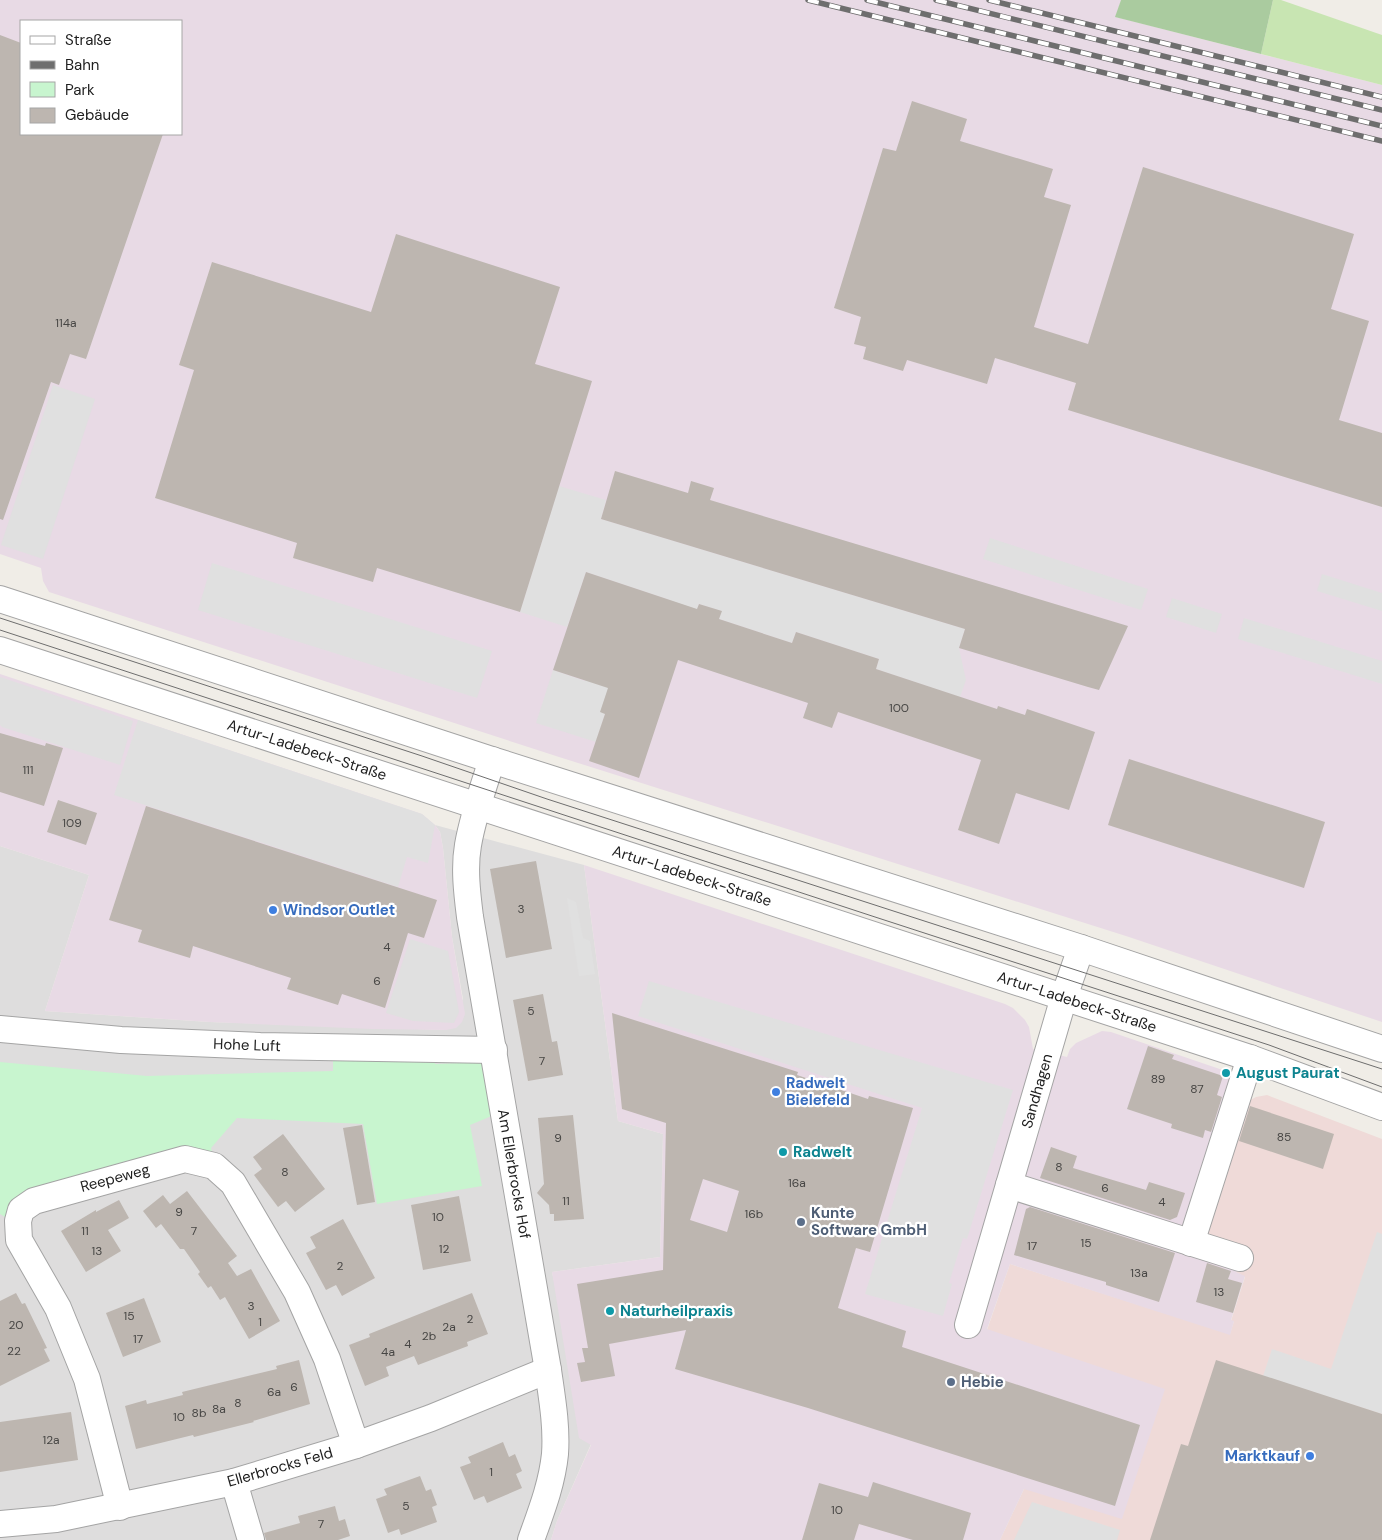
<svg xmlns="http://www.w3.org/2000/svg" width="1382" height="1540" viewBox="0 0 1382 1540" font-family="'DM Sans',sans-serif">
<style>
.residential{fill:#dedddd}
.commercial{fill:#efdad8}
.industrial{fill:#e8dae5;fill-rule:evenodd}
.grass{fill:#c8e5b2}
.forest{fill:#aacb9f}
.park{fill:#c8f5cf}
.parking{fill:#e0e0e0}
.building{fill:#bdb6b0;fill-rule:evenodd}
.lines{fill:none;stroke-linecap:round;stroke-linejoin:round}
.minor-casing{stroke:#a4a4a4;stroke-width:28}
.minor{stroke:#fff;stroke-width:26}
.tram{stroke:#6e6e6e;stroke-width:1}
.rail-casing{stroke:#6e6e6e;stroke-width:5.5}
.rail{stroke:#fff;stroke-width:4;stroke-dasharray:11;stroke-linecap:butt}
.shop-dot{fill:#3f7fe0;stroke:#fff;stroke-width:2}
.culture-dot{fill:#0f9aa8;stroke:#fff;stroke-width:2}
.service-dot{fill:#5c6f8a;stroke:#fff;stroke-width:2}
.labels{text-anchor:middle;stroke-width:4.5;stroke-linejoin:round;paint-order:stroke}
.number-label{font-size:12px;fill:#474644}
.street-label{font-size:15px;fill:#202020;stroke:#fff}
.shop-label{font-size:15px;font-weight:bold;fill:#366cbe;stroke:#fff;text-anchor:start}
.culture-label{font-size:15px;font-weight:bold;fill:#0d838f;stroke:#fff;text-anchor:start}
.service-label{font-size:15px;font-weight:bold;fill:#4e5e75;stroke:#fff;text-anchor:start}
</style>
<rect width="100%" height="100%" fill="#f0ede7"/>
<polygon class="residential" points="435,825 584,865 618,1121 663,1134 660,1257 552,1272 591,1444 557,1521 551,1540 0,1540 0,846 89,875 45,1011 210,1022 446,1030 463,999 452,937 443,848 440,832"/>
<polygon class="commercial" points="1267,1095 1382,1139 1382,1540 1000,1540 1024,1489 987,1330 1010,1264 1230,1334 1234,1321 1231,1321 1245,1277 1236,1272 1201,1242 1245,1103 1256,1097"/>
<g class="industrial">
<path d="M0,0h1121l-5,17 266,68v937l-256,-86 -570,-180 -507,-164 -6,-11 -2,-13 -41,-14zM21,21h160v113h-160z"/>
<polygon points="0,674 422,814 435,825 440,832 443,848 452,937 465,1014 462,1022 456,1028 446,1030 372,1029 210,1022 45,1011 89,875 0,846"/>
<polygon points="584,865 1005,1004 1013,1008 1025,1020 1029,1027 1033,1049 1067,1057 1070,1049 1076,1043 1102,1031 1111,1032 1252,1080 1201,1242 1242,1255 1236,1272 1245,1276 1231,1320 1234,1321 1230,1335 1010,1264 987,1329 1165,1389 1122,1519 1024,1489 1000,1540 551,1540 557,1521 591,1445 579,1438 552,1272 660,1257 663,1134 618,1121"/>
</g>
<polygon class="grass" points="1273,0 1281,0 1382,35 1382,85 1261,54"/>
<polygon class="forest" points="1121,0 1273,0 1261,54 1115,17"/>
<polygon class="park" points="333,1053 433,1053 435,1064 485,1062 494,1115 470,1125 482,1186 377,1204 363,1124 237,1118 211,1148 214,1159 7,1218 0,1214 0,1062 147,1076 333,1071"/>
<g class="parking">
<polygon points="53,385 95,399 43,559 1,545"/>
<polygon points="559,486 606,500 601,519 965,629 959,648 966,680 960,697 876,669 879,659 796,632 792,643 719,619 721,611 699,604 696,612 667,599 586,572 567,627 520,612"/>
<polygon points="990,538 1148,589 1141,610 983,559"/>
<polygon points="212,563 492,651 477,698 198,610"/>
<polygon points="1322,574 1382,593 1382,611 1317,591"/>
<polygon points="1172,598 1222,614 1216,633 1166,617"/>
<polygon points="1244,618 1382,661 1382,684 1238,639"/>
<polygon points="612,656 605,714 596,742 536,723 553,670 585,681 593,657"/>
<polygon points="0,677 133,721 120,765 2,727 0,725"/>
<polygon points="138,720 422,814 435,825 428,863 407,857 398,887 114,795"/>
<polygon points="567,898 576,902 583,938 590,941 595,974 579,976"/>
<polygon points="410,939 448,951 459,1012 454,1023 413,1021 386,1013"/>
<polygon points="649,981 1013,1090 967,1239 963,1238 949,1283 952,1284 943,1316 865,1294 922,1108 638,1016"/>
<polygon points="1377,1232 1382,1234 1382,1414 1263,1376 1272,1349 1331,1369"/>
<polygon points="1032,1502 1120,1530 1117,1540 1014,1540"/>
</g>
<g class="building">
<polygon points="0,35 21,43 21,134 163,134 86,359 70,354 59,385 51,382 3,520 0,519"/>
<polygon points="912,101 967,119 960,141 1053,169 1044,197 1071,205 1034,327 1088,344 1143,167 1354,234 1331,309 1369,321 1339,420 1382,433 1382,507 1068,410 1076,383 995,358 987,384 907,360 903,371 863,359 866,347 854,344 861,317 834,308 883,148 896,151"/>
<polygon points="396,234 560,287 535,364 592,381 520,612 377,568 373,582 293,558 297,543 155,498 194,370 179,365 212,262 371,312"/>
<polygon points="615,471 688,493 691,481 714,488 710,500 1128,626 1099,690 1088,687 959,648 965,629 601,519"/>
<polygon points="586,572 697,609 699,604 722,611 719,619 792,643 796,632 879,659 876,669 997,709 998,706 1025,715 1027,709 1095,732 1069,810 1016,793 999,844 958,830 981,760 838,712 832,728 803,718 808,703 678,660 639,778 589,761 605,714 600,712 608,688 553,670"/>
<polygon points="0,733 45,746 46,743 63,748 44,806 0,792"/>
<polygon points="1129,759 1325,822 1304,888 1108,825"/>
<polygon points="58,800 97,813 86,845 47,832"/>
<polygon points="146,806 437,900 424,938 408,933 385,1008 342,994 338,1005 287,989 291,978 193,946 190,958 138,942 142,930 109,920"/>
<polygon points="536,861 552,949 506,958 490,869"/>
<polygon points="543,994 552,1042 557,1041 563,1075 528,1081 513,1000"/>
<path d="M612,1013l186,59 -1,3 71,24 1,-3 44,12 -43,144 -14,-4 -18,60 68,23 -4,16 238,78 -25,81 -307,-98 -133,-39 11,-39 -77,14 6,32 -34,6 -4,-19 8,-1 -3,-14h6l-11,-64 86,-14 3,-147 -44,-14zM703,1179l36,12 -12,41 -37,-12z"/>
<polygon points="1148,1046 1174,1055 1172,1059 1223,1076 1217,1095 1222,1097 1211,1132 1205,1130 1203,1138 1171,1128 1172,1124 1127,1109"/>
<polygon points="1250,1106 1334,1134 1323,1169 1239,1141"/>
<polygon points="573,1115 584,1219 554,1221 554,1214 550,1214 549,1205 537,1193 544,1184 538,1118"/>
<polygon points="362,1125 375,1202 357,1205 343,1128"/>
<polygon points="283,1134 325,1189 295,1212 286,1201 278,1207 254,1175 262,1169 253,1157"/>
<polygon points="1051,1147 1077,1156 1073,1168 1146,1190 1149,1182 1185,1193 1177,1217 1170,1220 1040,1178"/>
<polygon points="187,1191 237,1256 228,1263 237,1276 251,1269 280,1321 249,1339 225,1297 220,1300 211,1286 208,1288 198,1274 200,1272 184,1249 180,1249 161,1224 156,1228 143,1211 163,1195 170,1204"/>
<polygon points="459,1196 471,1261 423,1270 411,1205"/>
<polygon points="119,1200 129,1218 108,1230 121,1251 86,1272 61,1231 96,1210 96,1212"/>
<polygon points="1030,1207 1175,1253 1159,1302 1106,1285 1106,1282 1014,1255 1026,1209"/>
<polygon points="343,1219 375,1278 342,1296 336,1285 326,1290 306,1253 316,1248 310,1237"/>
<polygon points="1207,1263 1231,1271 1228,1279 1242,1283 1233,1313 1196,1302"/>
<polygon points="16,1293 22,1304 25,1303 47,1348 44,1349 50,1361 0,1386 0,1301"/>
<polygon points="472,1293 488,1334 467,1342 468,1346 418,1365 414,1356 386,1367 389,1376 365,1386 349,1345 370,1337 369,1334"/>
<polygon points="144,1298 161,1342 123,1357 106,1313"/>
<polygon points="299,1360 310,1404 253,1421 254,1422 194,1437 193,1435 136,1449 125,1406 146,1400 147,1404 183,1395 182,1392 277,1369 276,1366"/>
<polygon points="1216,1360 1382,1414 1382,1540 1150,1540 1181,1444 1188,1446"/>
<polygon points="71,1412 78,1460 0,1472 0,1422"/>
<polygon points="503,1442 509,1457 515,1454 522,1471 516,1474 522,1488 487,1503 484,1496 474,1500 460,1467 471,1463 468,1457"/>
<polygon points="420,1476 426,1491 431,1489 437,1505 432,1507 437,1522 401,1535 399,1529 388,1533 376,1499 387,1495 384,1489"/>
<polygon points="873,1482 971,1513 963,1540 913,1540 859,1524 854,1540 802,1540 819,1483 868,1497"/>
<polygon points="335,1506 339,1521 345,1519 350,1536 338,1540 266,1540 264,1533 300,1523 298,1516"/>
</g>
<g class="lines">
<g class="minor-casing">
<g id="minor">
<polyline points="0,599 492,760 1081,948 1382,1049"/>
<polyline points="0,650 1250,1058 1382,1107"/>
<path d="M492,760c-9,28 -19,56 -24,85 -4,23 -1,48 2,72l78,453c4,28 9,56 7,84 -3,30 -14,58 -24,86"/>
<polyline points="0,1029 121,1040 260,1046 494,1050"/>
<polyline points="1009,1185 1240,1258"/>
<polyline points="1191,1243 1250,1058"/>
<polyline points="968,1325 1064,997 1081,948"/>
<polyline points="234,1482 251,1540"/>
<polyline points="120,1507 87,1379 58,1308 19,1240 18,1221 21,1210 34,1201 185,1159 214,1166 233,1183 297,1292 327,1359 356,1445"/>
<polyline points="0,1524 56,1519 234,1482 356,1445 431,1418 548,1370"/>
</g>
</g>
<use href="#minor" class="minor"/>
<g class="tram">
<polyline points="0,618 422,756 547,799 1382,1069"/>
<polyline points="0,630 872,916 1269,1045 1382,1087"/>
</g>
<g class="rail-casing">
<g id="rail">
<polyline points="808,0 1382,141"/>
<polyline points="867,0 1382,126"/>
<polyline points="936,0 1382,110"/>
<polyline points="989,0 1382,97"/>
</g>
</g>
<use href="#rail" class="rail"/>
</g>
<g class="shop-dot">
<circle cx="273" cy="910" r="5"/>
<circle cx="776" cy="1092" r="5"/>
<circle cx="1310" cy="1456" r="5"/>
</g>
<g class="culture-dot">
<circle cx="1226" cy="1073" r="5"/>
<circle cx="783" cy="1152" r="5"/>
<circle cx="610" cy="1311" r="5"/>
</g>
<g class="service-dot">
<circle cx="801" cy="1222" r="5"/>
<circle cx="951" cy="1382" r="5"/>
</g>
<g class="labels">
<g class="number-label">
<text x="66" y="327">114a</text>
<text x="899" y="712">100</text>
<text x="28" y="774">111</text>
<text x="72" y="827">109</text>
<text x="521" y="913">3</text>
<text x="387" y="951">4</text>
<text x="377" y="985">6</text>
<text x="531" y="1015">5</text>
<text x="542" y="1065">7</text>
<text x="1158" y="1083">89</text>
<text x="1197" y="1093">87</text>
<text x="1284" y="1141">85</text>
<text x="558" y="1142">9</text>
<text x="1059" y="1171">8</text>
<text x="285" y="1176">8</text>
<text x="797" y="1187">16a</text>
<text x="1105" y="1192">6</text>
<text x="566" y="1205">11</text>
<text x="1162" y="1206">4</text>
<text x="179" y="1216">9</text>
<text x="754" y="1218">16b</text>
<text x="438" y="1221">10</text>
<text x="85" y="1235">11</text>
<text x="194" y="1235">7</text>
<text x="1086" y="1247">15</text>
<text x="1032" y="1250">17</text>
<text x="444" y="1253">12</text>
<text x="97" y="1255">13</text>
<text x="340" y="1270">2</text>
<text x="1139" y="1277">13a</text>
<text x="1219" y="1296">13</text>
<text x="251" y="1310">3</text>
<text x="129" y="1320">15</text>
<text x="470" y="1323">2</text>
<text x="260" y="1326">1</text>
<text x="16" y="1329">20</text>
<text x="449" y="1331">2a</text>
<text x="429" y="1340">2b</text>
<text x="138" y="1343">17</text>
<text x="408" y="1348">4</text>
<text x="14" y="1355">22</text>
<text x="388" y="1356">4a</text>
<text x="294" y="1391">6</text>
<text x="274" y="1396">6a</text>
<text x="238" y="1407">8</text>
<text x="219" y="1413">8a</text>
<text x="199" y="1417">8b</text>
<text x="179" y="1421">10</text>
<text x="51" y="1444">12a</text>
<text x="491" y="1476">1</text>
<text x="406" y="1510">5</text>
<text x="837" y="1514">10</text>
<text x="321" y="1528">7</text>
</g>
<g class="street-label">
<text transform="translate(307 750) rotate(18)" y="5">Artur-Ladebeck-Straße</text>
<text transform="translate(692 876) rotate(18)" y="5">Artur-Ladebeck-Straße</text>
<text transform="translate(1077 1002) rotate(18)" y="5">Artur-Ladebeck-Straße</text>
<text transform="translate(247 1045) rotate(2)" y="5">Hohe Luft</text>
<text transform="translate(1037 1091) rotate(-74)" y="5">Sandhagen</text>
<text transform="translate(514 1174) rotate(80)" y="5">Am Ellerbrocks Hof</text>
<text transform="translate(115 1178) rotate(-15)" y="5">Reepeweg</text>
<text transform="translate(280 1467) rotate(-16)" y="5">Ellerbrocks Feld</text>
</g>
<g class="shop-label">
<text x="283" y="915">Windsor Outlet</text>
<text x="786" y="1088">Radwelt<tspan x="786" dy="17">Bielefeld</tspan></text>
<text x="1300" y="1461" text-anchor="end">Marktkauf</text>
</g>
<g class="culture-label">
<text x="1236" y="1078">August Paurat</text>
<text x="793" y="1157">Radwelt</text>
<text x="620" y="1316">Naturheilpraxis</text>
</g>
<g class="service-label">
<text x="811" y="1218">Kunte<tspan x="811" dy="17">Software GmbH</tspan></text>
<text x="961" y="1387">Hebie</text>
</g>
</g>
<rect x="20" y="20" width="162" height="115" fill="#ffffff" stroke="#a6a6a6"/>
<rect x="30" y="36" width="25" height="8" fill="#ffffff" stroke="#a6a6a6"/>
<text x="65" y="45" font-size="15" fill="#202020">Straße</text>
<rect x="30" y="61" width="25" height="8" fill="#6e6e6e" stroke="#a6a6a6"/>
<text x="65" y="70" font-size="15" fill="#202020">Bahn</text>
<rect x="30" y="82" width="25" height="15" fill="#c8f5cf" stroke="#a6a6a6"/>
<text x="65" y="95" font-size="15" fill="#202020">Park</text>
<rect x="30" y="108" width="25" height="15" fill="#bdb6b0" stroke="#a6a6a6"/>
<text x="65" y="120" font-size="15" fill="#202020">Gebäude</text>
</svg>
